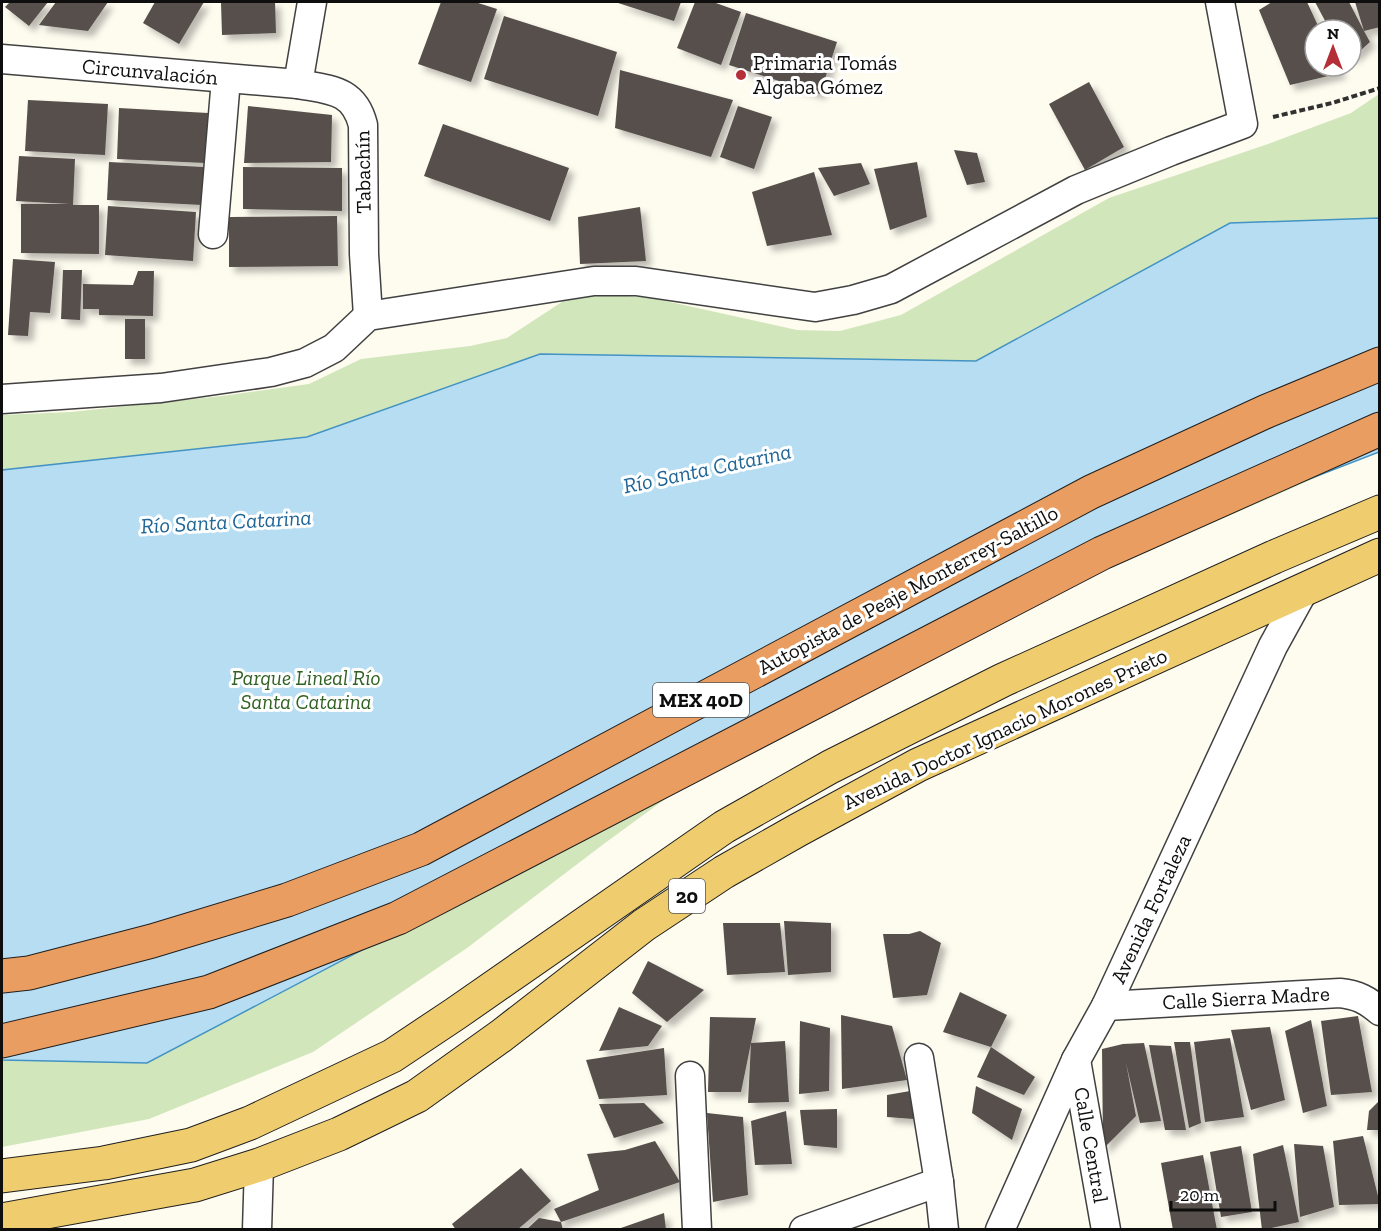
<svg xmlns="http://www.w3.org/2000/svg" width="1381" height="1231" viewBox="0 0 1381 1231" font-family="'Zilla Slab',serif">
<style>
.green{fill:#d2e6bb}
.water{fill:#b7ddf2;stroke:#4393c4;stroke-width:1.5}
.building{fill:#564f4b;filter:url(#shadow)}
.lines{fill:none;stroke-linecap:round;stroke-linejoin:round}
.minor-casing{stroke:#414141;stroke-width:31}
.primary-casing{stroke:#1f1f1f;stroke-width:35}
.motorway-casing{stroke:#1f1f1f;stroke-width:35}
.path{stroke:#303030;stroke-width:4;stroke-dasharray:6 3;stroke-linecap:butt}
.minor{stroke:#fff;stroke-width:28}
.primary{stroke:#efcd6e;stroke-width:33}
.motorway{stroke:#ea9d61;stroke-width:33}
.poi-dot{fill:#b42f38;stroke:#fff;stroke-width:2}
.labels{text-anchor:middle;stroke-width:6;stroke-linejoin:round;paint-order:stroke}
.shield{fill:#fff;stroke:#565656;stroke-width:1.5}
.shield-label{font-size:20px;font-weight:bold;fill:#0e0e0e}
.poi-label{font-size:21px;fill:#0e0e0e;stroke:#fff;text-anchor:start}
.street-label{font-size:21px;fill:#0e0e0e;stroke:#fff}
.park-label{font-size:21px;font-style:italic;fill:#306122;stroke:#fff}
.water-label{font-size:22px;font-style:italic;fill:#1f6597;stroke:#fff}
</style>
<defs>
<filter id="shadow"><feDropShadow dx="5.5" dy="5.5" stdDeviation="3" flood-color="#0004"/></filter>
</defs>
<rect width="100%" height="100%" fill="#fefbef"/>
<polygon class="green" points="1379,94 1379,450 1062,589 705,770 605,843 467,948 313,1052 149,1119 2,1147 2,415 71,412 222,396 309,384 361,359 470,346 507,338 577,292 652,298 797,330 840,331 901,315 1109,198 1268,144 1351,113"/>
<polygon class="water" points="1379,218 1379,452 1111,556 147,1063 2,1060 2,470 307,437 540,354 976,361 1230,223"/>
<g class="building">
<polygon points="10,2 48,2 29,26 5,7"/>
<polygon points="56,2 108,2 88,31 39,25"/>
<polygon points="155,2 204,2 179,44 143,23"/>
<polygon points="221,2 275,2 276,33 222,35"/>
<polygon points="441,2 475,2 497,9 471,82 418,64"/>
<polygon points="615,2 681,2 674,21"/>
<polygon points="695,2 713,2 741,12 721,65 677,48"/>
<polygon points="1272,2 1307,2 1320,30 1315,30 1315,66 1338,66 1341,73 1290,85 1259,10"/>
<polygon points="1315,2 1349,2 1364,31 1355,2 1380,2 1380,27 1364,31 1370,42 1351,59 1351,30 1330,30"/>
<polygon points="746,13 837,42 820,94 729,65"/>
<polygon points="504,16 617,52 598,116 484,79"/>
<polygon points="620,70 733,100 711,157 615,128"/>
<polygon points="1089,82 1124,147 1085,170 1049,104"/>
<polygon points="28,100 108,104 105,155 25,151"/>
<polygon points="248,106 332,115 331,162 244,163"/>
<polygon points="738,106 772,117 754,169 720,157"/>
<polygon points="119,108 208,113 206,163 117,159"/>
<polygon points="443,124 569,168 550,221 424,176"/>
<polygon points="954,150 977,153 985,182 967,185"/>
<polygon points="19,156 75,159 73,205 99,205 99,254 21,253 21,204 70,204 16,201"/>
<polygon points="109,162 204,167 202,205 107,200"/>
<polygon points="917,162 927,217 890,230 874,169"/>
<polygon points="861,163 870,184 834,196 818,168"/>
<polygon points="243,167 342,168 342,211 243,209"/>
<polygon points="814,172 832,235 767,246 752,192"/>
<polygon points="108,206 196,212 193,261 105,255"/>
<polygon points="640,207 646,261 580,264 578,217"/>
<polygon points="337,216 338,266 229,267 229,217"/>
<polygon points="13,259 55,262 50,313 30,312 28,336 8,335"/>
<polygon points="63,270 82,270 80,320 61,319"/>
<polygon points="138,271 154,271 153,316 99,315 99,309 83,309 83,284 133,285"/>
<rect x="125" y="319" width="20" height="40"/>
<polygon points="784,921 831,923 831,972 788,975"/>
<polygon points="723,923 780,923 785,972 727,975"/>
<polygon points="920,931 941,943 927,995 893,998 883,934 909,934"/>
<polygon points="648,961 704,990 667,1022 632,993"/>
<polygon points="960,992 1007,1015 991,1047 943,1032"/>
<polygon points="619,1007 662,1026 648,1046 599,1051"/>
<polygon points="841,1015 892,1026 907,1080 842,1089"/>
<polygon points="1358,1016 1372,1092 1331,1095 1321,1021"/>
<polygon points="710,1017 756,1018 751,1043 785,1041 789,1102 748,1103 751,1043 741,1092 708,1092"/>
<polygon points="1311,1020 1327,1106 1303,1113 1285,1031"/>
<polygon points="800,1021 830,1028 829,1091 799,1094"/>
<polygon points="1270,1027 1285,1100 1251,1110 1231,1030"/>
<polygon points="1230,1038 1244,1117 1205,1122 1194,1042"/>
<polygon points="1174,1042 1190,1042 1201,1123 1189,1128"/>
<polygon points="1144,1043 1161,1121 1140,1123 1126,1063 1136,1116 1103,1149 1102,1049 1123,1044"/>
<polygon points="1149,1045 1171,1046 1186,1130 1165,1130"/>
<polygon points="991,1047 1035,1077 1024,1095 977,1077"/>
<polygon points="664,1048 667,1095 599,1099 586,1060"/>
<polygon points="976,1086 1022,1109 1012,1140 972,1113"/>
<polygon points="910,1091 914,1119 887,1117 887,1095"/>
<polygon points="1380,1100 1380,1130 1367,1130 1369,1111"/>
<polygon points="644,1103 664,1123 614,1138 599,1104"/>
<polygon points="837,1109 837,1148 804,1145 800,1110"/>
<polygon points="786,1111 792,1164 755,1165 751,1121"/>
<polygon points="707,1113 743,1117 748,1195 713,1202"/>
<polygon points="1363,1136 1380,1204 1339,1205 1333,1141"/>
<polygon points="655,1141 680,1182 561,1222 554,1209 599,1190 587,1154 625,1150"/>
<polygon points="1294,1144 1323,1146 1334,1207 1300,1217"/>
<polygon points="1283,1145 1299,1222 1262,1230 1253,1154"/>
<polygon points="1241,1146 1252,1212 1221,1217 1210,1152"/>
<polygon points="1203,1155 1217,1230 1173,1230 1161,1163"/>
<polygon points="521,1168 551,1201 517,1230 456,1230 452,1224"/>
<polygon points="664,1213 666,1230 618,1230 618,1229"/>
<polygon points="539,1218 561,1222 563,1230 526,1230"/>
</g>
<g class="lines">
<g class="minor-casing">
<g id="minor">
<path d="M2,59l296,25c32,6 56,5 65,41l1,129 4,62"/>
<polyline points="298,84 312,2"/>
<polyline points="213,234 226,79"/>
<polyline points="2,399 161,388 271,372 305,363 334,348 368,316 594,281 636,281 815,307 853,300 891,289 1076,190 1171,151 1243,124 1220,2"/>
<path d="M1106,1006l234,-13c18,2 27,7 40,18"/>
<polyline points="919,1058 939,1182 944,1230"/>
<polyline points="1076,1060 1106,1230"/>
<polyline points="690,1076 697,1230"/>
<polyline points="257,1230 259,1165"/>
<polyline points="804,1230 939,1182"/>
<polyline points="1000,1230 1076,1060 1106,1006 1273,646 1305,588"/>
</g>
</g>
<g class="primary-casing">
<g id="primary">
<polyline points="2,1176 104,1163 191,1145 250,1123 392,1056 455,1014 724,827 830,767 1003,680 1274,557 1380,512"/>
<polyline points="2,1220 195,1185 259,1165 339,1134 417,1096 501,1036 644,925 724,872 798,830 918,765 1380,555"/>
</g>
</g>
<g class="motorway-casing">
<g id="motorway">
<polyline points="2,976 29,973 152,941 287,900 421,849 1091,492 1267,411 1380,364"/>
<polyline points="2,1041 209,992 398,918 1102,553 1380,429"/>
</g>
</g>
<polyline class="path" points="1273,117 1332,103 1380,88"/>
<use href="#minor" class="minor"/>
<use href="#primary" class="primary"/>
<use href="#motorway" class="motorway"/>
</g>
<circle class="poi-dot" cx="741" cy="75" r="6"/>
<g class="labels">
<g class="shield">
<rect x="653" y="683" width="96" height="34" rx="4.5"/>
<rect x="669" y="879" width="36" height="34" rx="4.5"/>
</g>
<g class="shield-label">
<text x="701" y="707">MEX 40D</text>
<text x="687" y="903">20</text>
</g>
<g class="poi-label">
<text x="753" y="70">Primaria Tomás<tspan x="753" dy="24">Algaba Gómez</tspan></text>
</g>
<g class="street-label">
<text transform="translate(150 72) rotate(5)" y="7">Circunvalación</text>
<text transform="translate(363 172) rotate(-91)" y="7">Tabachín</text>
<text transform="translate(908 590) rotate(-28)" y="7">Autopista de Peaje Monterrey-Saltillo</text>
<text transform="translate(1005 729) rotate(-25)" y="7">Avenida Doctor Ignacio Morones Prieto</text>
<text transform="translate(1151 909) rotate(-65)" y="7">Avenida Fortaleza</text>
<text transform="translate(1246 998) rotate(-3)" y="7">Calle Sierra Madre</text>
<text transform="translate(1091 1145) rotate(80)" y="7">Calle Central</text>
</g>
<g class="park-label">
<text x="306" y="685">Parque Lineal Río<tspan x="306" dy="24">Santa Catarina</tspan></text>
</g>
<g class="water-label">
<text transform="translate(707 468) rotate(-12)" y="8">Río Santa Catarina</text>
<text transform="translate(226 521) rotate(-3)" y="8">Río Santa Catarina</text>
</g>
</g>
<rect width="1381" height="1231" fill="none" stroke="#0e0e0e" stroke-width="6"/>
<g transform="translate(1333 48)"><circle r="28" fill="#ffffff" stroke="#9f9f9f" stroke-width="1.5"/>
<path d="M0-4.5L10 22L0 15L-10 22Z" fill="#b42f38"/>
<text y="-9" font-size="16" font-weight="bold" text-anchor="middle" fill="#0e0e0e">N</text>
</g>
<path d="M1171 1201v9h104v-9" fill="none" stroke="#0e0e0e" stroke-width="3"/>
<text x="1180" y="1201" font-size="18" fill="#0e0e0e" stroke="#ffffff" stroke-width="4.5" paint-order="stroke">20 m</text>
</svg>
